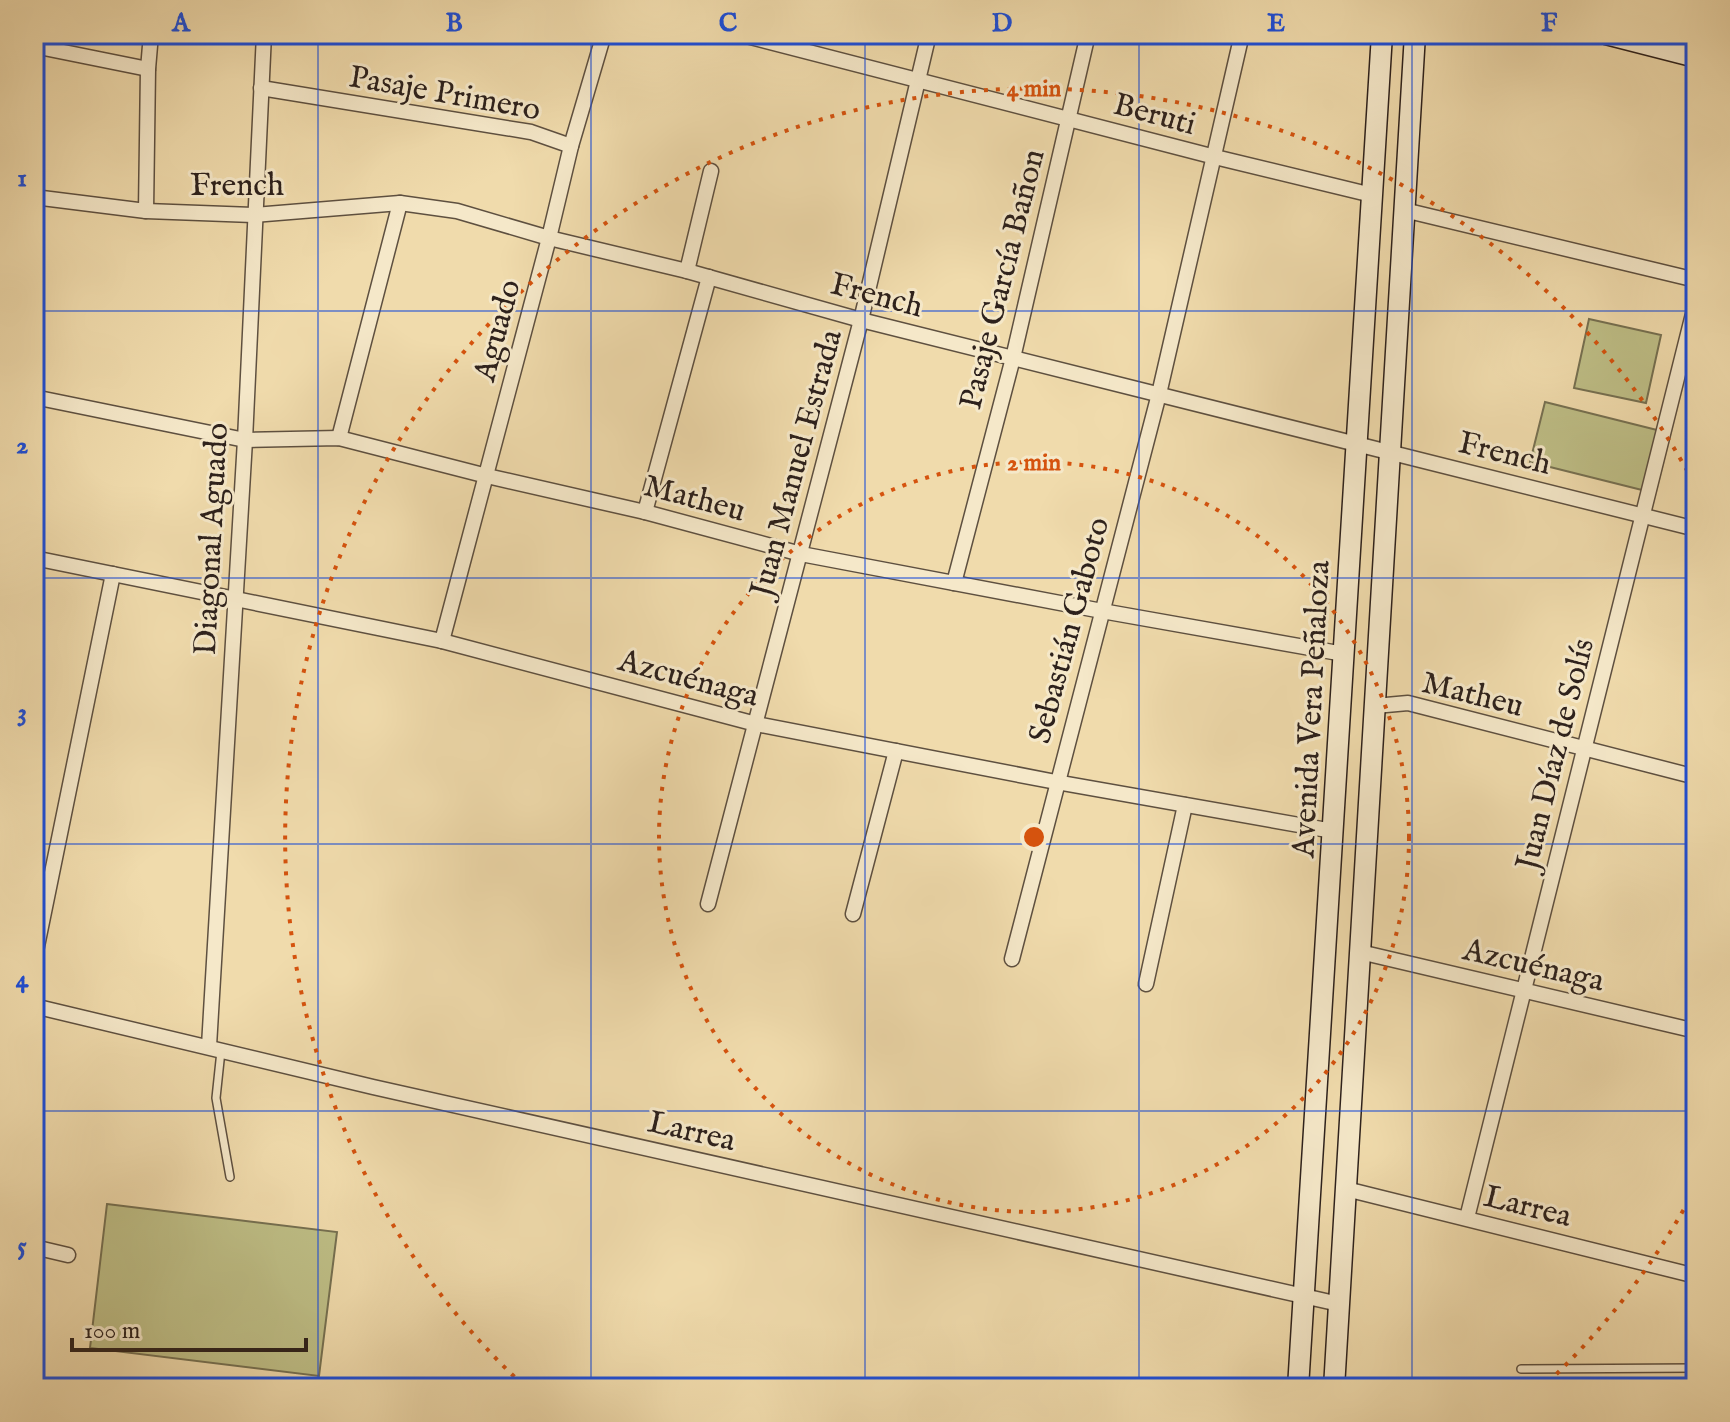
<svg xmlns="http://www.w3.org/2000/svg" width="1730" height="1422" viewBox="0 0 1730 1422" font-family="'IM FELL English',serif">
<style>
.green{fill:#bebe86;stroke:#767051;stroke-width:2}
.lines{fill:none;stroke-linecap:round;stroke-linejoin:round}
.lane-casing{stroke:#5e5040;stroke-width:10}
.street-casing{stroke:#5e5040;stroke-width:17}
.secondary-casing{stroke:#2d211c;stroke-width:23}
.lane{stroke:#f5e8c9;stroke-width:7}
.street{stroke:#f5e8c9;stroke-width:14}
.secondary{stroke:#f5e8c9;stroke-width:20}
.grid{fill:none;stroke:#1d4ed8;stroke-width:2;stroke-opacity:0.55}
.ring{fill:none;stroke:#d5530e;stroke-width:4;stroke-dasharray:4 8}
.labels{text-anchor:middle;stroke-width:6;stroke-linejoin:round;paint-order:stroke}
.street-label{font-size:32px;fill:#2d211c;stroke:#f5e8c9}
.centre{fill:#d5530e;stroke:#f5e8c9;stroke-width:4}
.ring-label{font-size:24px;text-anchor:middle;font-weight:bold;fill:#d5530e;stroke:#f5e8c9;stroke-width:6;stroke-linejoin:round;paint-order:stroke}
.neatline{fill:none;stroke:#1d4ed8;stroke-width:3}
.grid-label{font-size:26px;text-anchor:middle;font-weight:bold;fill:#1d4ed8}
</style>
<rect width="100%" height="100%" fill="#f0dbac"/>
<filter id="stains"><feTurbulence type="fractalNoise" baseFrequency=".0025" numOctaves="4"/><feColorMatrix values="0 0 0 0 .2 0 0 0 0 .09 0 0 0 0 .02 0 0 0 .5 -.17"/></filter>
<radialGradient id="worn" r=".72"><stop offset=".6" stop-color="#630" stop-opacity="0"/><stop offset="1" stop-color="#630" stop-opacity=".3"/></radialGradient>
<g class="green">
<polygon points="1589,319 1661,335 1646,403 1574,388"/>
<polygon points="1545,402 1657,430 1642,490 1530,462"/>
<polygon points="107,1204 337,1232 319,1376 90,1348"/>
</g>
<g class="lines">
<g class="lane-casing">
<g id="lane">
<polyline points="221,1051 216,1098 230,1177"/>
<polyline points="1521,1369 1696,1368"/>
</g>
</g>
<g class="street-casing">
<g id="street">
<polyline points="739,34 1215,157 1372,195"/>
<polyline points="34,46 148,69"/>
<polyline points="261,88 531,132 571,146"/>
<polyline points="34,197 146,211 253,215 400,203 457,211 549,238 687,271 861,320 1696,529"/>
<polyline points="1404,210 1696,280"/>
<polyline points="146,211 148,69 151,34"/>
<polyline points="687,271 711,171"/>
<polyline points="34,397 245,440 339,438 487,476 645,512 801,554 1102,611 1344,654"/>
<polyline points="339,438 400,203"/>
<polyline points="645,512 709,277"/>
<polyline points="34,558 442,641 756,724 1056,782 1333,831"/>
<polyline points="954,583 1013,358 1088,34"/>
<polyline points="442,641 549,238 571,146 604,34"/>
<polyline points="1375,706 1408,703 1696,777"/>
<polyline points="708,904 861,320 929,34"/>
<polyline points="853,914 896,751"/>
<polyline points="1360,952 1696,1031"/>
<polyline points="1012,959 1159,394 1242,34"/>
<polyline points="34,961 113,574"/>
<polyline points="1146,984 1185,805"/>
<polyline points="34,1006 373,1087 1339,1304"/>
<polyline points="209,1046 245,440 264,34"/>
<polyline points="1346,1189 1696,1276"/>
<polyline points="1467,1218 1696,302"/>
<polyline points="34,1247 68,1255"/>
</g>
</g>
<g class="secondary-casing">
<g id="secondary">
<polyline points="1606,34 1696,57"/>
<polyline points="1298,1388 1382,34"/>
<polyline points="1334,1388 1415,34"/>
</g>
</g>
<use href="#lane" class="lane"/>
<use href="#street" class="street"/>
<use href="#secondary" class="secondary"/>
</g>
<path class="grid" d="M318,34v1354M591,34v1354M865,34v1354M1139,34v1354M1412,34v1354M34,311h1662M34,578h1662M34,844h1662M34,1111h1662"/>
<g class="ring">
<circle cx="1034" cy="837" r="375"/>
<path d="M1695 1189A749 749 0 0 1 1545 1385M523 1385A749 749 0 1 1 1695 485"/>
</g>
<g class="labels">
<g class="street-label">
<text transform="translate(445 92) rotate(10)" y="11">Pasaje Primero</text>
<text transform="translate(1155 113) rotate(15)" y="11">Beruti</text>
<text x="237" y="195">French</text>
<text transform="translate(1001 279) rotate(-76)" y="11">Pasaje García Bañon</text>
<text transform="translate(877 294) rotate(15)" y="11">French</text>
<text transform="translate(496 330) rotate(-75)" y="11">Aguado</text>
<text transform="translate(1505 452) rotate(14)" y="11">French</text>
<text transform="translate(795 463) rotate(-75)" y="11">Juan Manuel Estrada</text>
<text transform="translate(695 497) rotate(15)" y="11">Matheu</text>
<text transform="translate(210 539) rotate(-87)" y="11">Diagonal Aguado</text>
<text transform="translate(1068 630) rotate(-75)" y="11">Sebastián Gaboto</text>
<text transform="translate(689 677) rotate(15)" y="11">Azcuénaga</text>
<text transform="translate(1473 693) rotate(14)" y="11">Matheu</text>
<text transform="translate(1310 709) rotate(-87)" y="11">Avenida Vera Peñaloza</text>
<text transform="translate(1554 754) rotate(-76)" y="11">Juan Díaz de Solís</text>
<text transform="translate(1534 964) rotate(13)" y="11">Azcuénaga</text>
<text transform="translate(692 1130) rotate(13)" y="11">Larrea</text>
<text transform="translate(1528 1205) rotate(14)" y="11">Larrea</text>
</g>
</g>
<circle cx="1034" cy="837" r="12" class="centre"/>
<g class="ring-label">
<text x="1034" y="96">4 min</text>
<text x="1034" y="470">2 min</text>
</g>
<rect width="1730" height="1422" fill="none" stroke="#f0dbac" stroke-width="88"/>
<path d="M72 1338v12h234v-12" fill="none" stroke="#2d211c" stroke-width="4"/>
<text x="84" y="1338" font-size="24" fill="#2d211c" stroke="#f5e8c9" stroke-width="6" paint-order="stroke">100 m</text>
<rect x="44" y="44" width="1642" height="1334" class="neatline"/>
<g class="grid-label">
<text x="181" y="31">A</text>
<text x="454" y="31">B</text>
<text x="728" y="31">C</text>
<text x="1002" y="31">D</text>
<text x="1276" y="31">E</text>
<text x="1549" y="31">F</text>
<text x="22" y="186">1</text>
<text x="22" y="453">2</text>
<text x="22" y="720">3</text>
<text x="22" y="987">4</text>
<text x="22" y="1254">5</text>
</g>
<rect width="100%" height="100%" filter="url(#stains)"/>
<rect width="100%" height="100%" fill="url(#worn)"/>
</svg>
